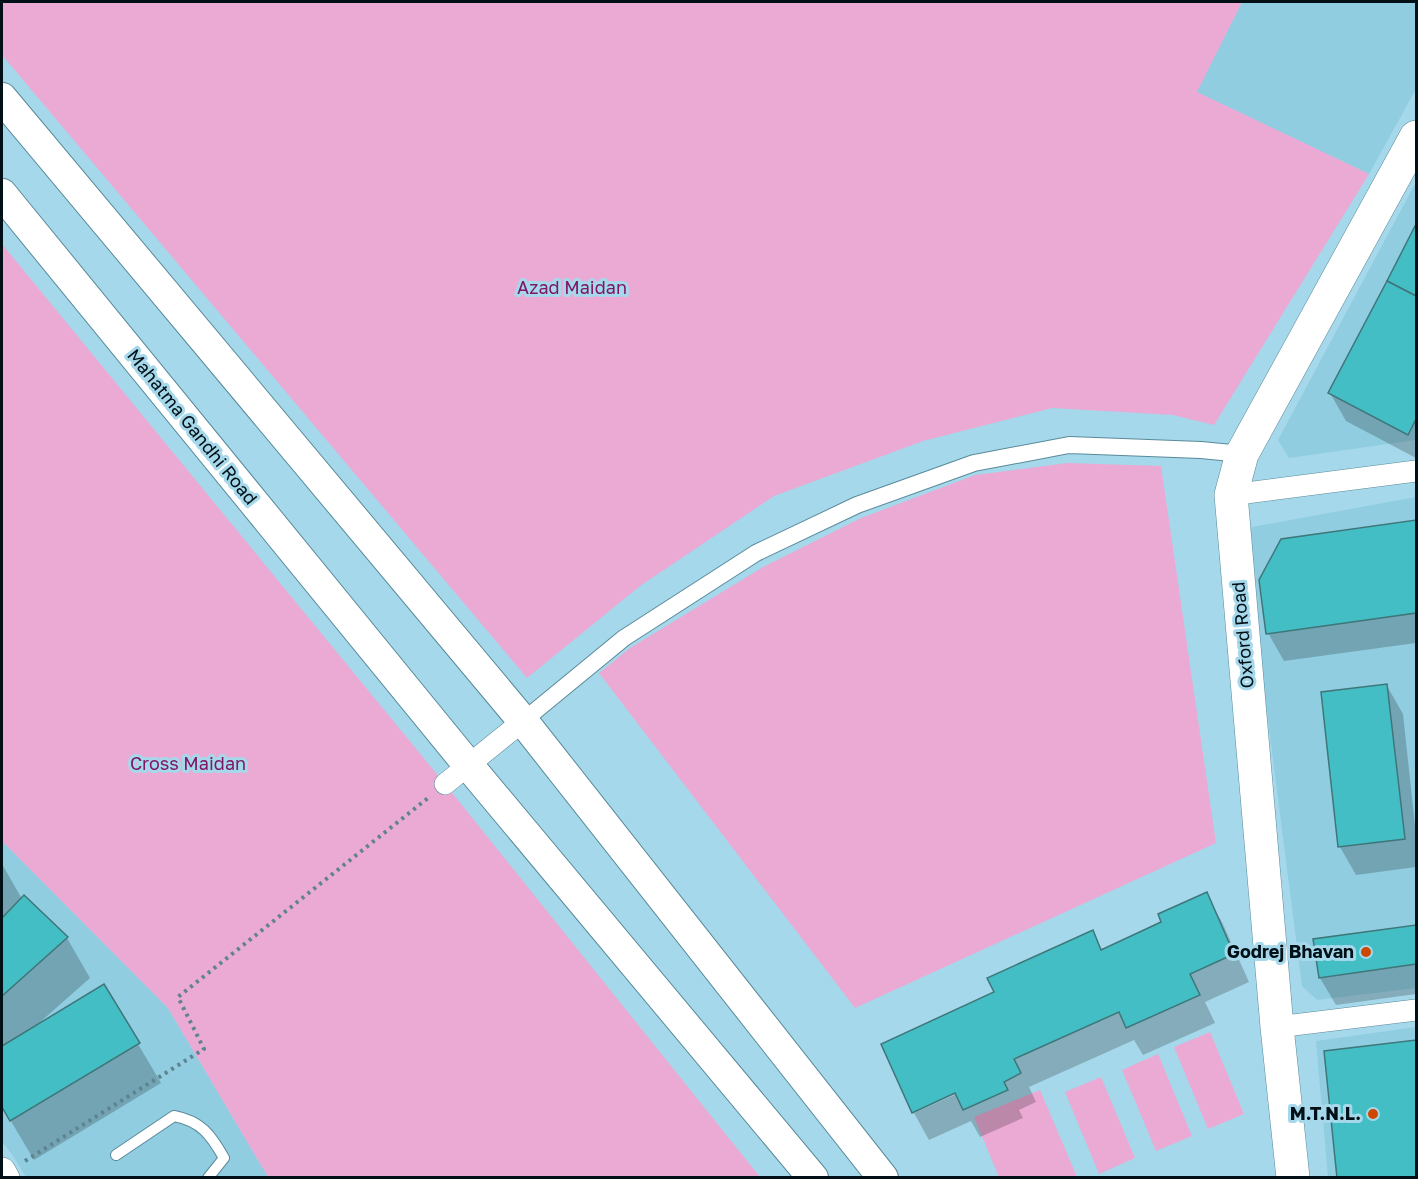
<svg xmlns="http://www.w3.org/2000/svg" width="1418" height="1179" viewBox="0 0 1418 1179" font-family="'Golos Text',sans-serif">
<style>
.built{fill:#90cde1}
.green{fill:#ebaad4}
.shadow{fill:#0003}
.building{fill:#44bec5;stroke:#3f7679;stroke-width:1.5}
.lines{fill:none;stroke-linecap:round;stroke-linejoin:round}
.service-casing{stroke:#598a9a;stroke-width:12}
.pedestrian-casing{stroke:#598a9a;stroke-width:18}
.minor-casing{stroke:#598a9a;stroke-width:22}
.tertiary-casing{stroke:#598a9a;stroke-width:28}
.secondary-casing{stroke:#598a9a;stroke-width:32}
.primary-casing{stroke:#598a9a;stroke-width:34}
.path{stroke:#5f8390;stroke-width:4;stroke-dasharray:3 4.5;stroke-linecap:butt}
.service{stroke:#fff;stroke-width:10}
.pedestrian{stroke:#fff;stroke-width:16}
.minor{stroke:#fff;stroke-width:21}
.tertiary{stroke:#fff;stroke-width:27}
.secondary{stroke:#fff;stroke-width:30}
.primary{stroke:#fff;stroke-width:33}
.poi-dot{fill:#cc4700;stroke:#a5d8ea;stroke-width:2}
.labels{text-anchor:middle;stroke-width:6;stroke-linejoin:round;paint-order:stroke}
.park-label{font-size:18px;fill:#801666;stroke:#a5d8ea}
.street-label{font-size:18px;fill:#001016;stroke:#a5d8ea}
.poi-label{font-size:18px;font-weight:bold;fill:#001016;stroke:#a5d8ea;text-anchor:end}
</style>
<rect width="100%" height="100%" fill="#a5d8ea"/>
<g class="built">
<polygon points="1242,2 1416,2 1416,89 1369,174 1196,92"/>
<polygon points="1416,182 1416,440 1289,458 1278,440"/>
<polygon points="1416,497 1416,988 1317,1000 1302,986 1245,541 1252,527"/>
<polygon points="2,841 168,1008 268,1177 26,1177 12,1154 2,1142"/>
<polygon points="1416,1027 1416,1177 1328,1177 1316,1041"/>
</g>
<g class="green">
<polygon points="2,2 1242,2 1197,92 1369,174 1214,425 1173,415 1052,408 923,441 774,496 640,586 527,678 2,55"/>
<polygon points="2,244 445,784 760,1177 268,1177 168,1008 2,841"/>
<polygon points="1067,463 1161,466 1216,843 855,1008 599,673 630,648 765,566 861,518 975,475"/>
<polygon points="1210,1032 1244,1114 1208,1129 1174,1047"/>
<polygon points="1158,1054 1192,1136 1156,1151 1122,1070"/>
<polygon points="1101,1077 1135,1158 1099,1174 1065,1092"/>
<polygon points="1040,1090 1077,1177 999,1177 974,1117"/>
</g>
<g class="shadow">
<polygon points="1416,227 1416,458 1346,421 1330,393"/>
<polygon points="1416,522 1416,643 1284,661 1268,633 1282,540"/>
<polygon points="1387,686 1403,714 1416,835 1416,867 1356,875 1340,847"/>
<polygon points="2,864 22,899 24,897 67,938 90,978 38,1024 138,1044 161,1083 34,1160 2,1106"/>
<polygon points="1206,894 1222,922 1249,982 1205,1002 1215,1023 1143,1055 1134,1040 1029,1087 1036,1102 1019,1110 1023,1118 980,1137 971,1121 929,1140 914,1113 963,1091 961,1088 914,1110 914,1112 883,1044 996,993 1092,932 1103,951 1163,923"/>
<polygon points="1416,927 1416,994 1336,1005 1320,978 1315,941"/>
<polygon points="1416,1042 1416,1178 1339,1178 1325,1052"/>
</g>
<g class="building">
<polygon points="1416,224 1416,296 1387,281"/>
<polygon points="1387,281 1416,296 1416,419 1408,435 1328,393"/>
<polygon points="1416,520 1416,613 1266,634 1259,580 1281,539"/>
<polygon points="1387,684 1405,839 1338,847 1321,692"/>
<polygon points="1207,892 1234,954 1190,974 1200,995 1126,1028 1119,1012 1014,1059 1021,1073 1004,1082 1008,1090 963,1110 955,1093 912,1113 881,1044 994,992 987,978 1093,930 1101,950 1161,922 1158,914"/>
<polygon points="24,895 68,937 2,996 2,918"/>
<polygon points="1416,925 1416,964 1319,978 1313,939"/>
<polygon points="104,984 140,1043 10,1121 2,1107 2,1046"/>
<polygon points="1416,1040 1416,1178 1337,1178 1324,1051"/>
</g>
<g class="lines">
<g class="service-casing">
<path id="service" d="M116,1155l58,-39c27,5 37,19 50,42l-16,20"/>
</g>
<g class="pedestrian-casing">
<polyline id="pedestrian" points="523,721 624,638 756,553 857,505 974,463 1069,445 1201,450 1242,454"/>
</g>
<g class="minor-casing">
<g id="minor">
<polyline points="1231,495 1416,471"/>
<polyline points="445,784 523,721"/>
<polyline points="1277,1027 1416,1010"/>
</g>
</g>
<g class="tertiary-casing">
<polyline id="tertiary" points="2,1171 6,1178"/>
</g>
<g class="secondary-casing">
<g id="secondary">
<polyline points="2,98 523,721 883,1178"/>
<polyline points="2,194 469,766 813,1178"/>
</g>
</g>
<g class="primary-casing">
<polyline id="primary" points="1293,1178 1277,1027 1231,495 1242,454 1416,137"/>
</g>
<polyline class="path" points="25,1161 204,1049 178,997 428,798"/>
<use href="#service" class="service"/>
<use href="#pedestrian" class="pedestrian"/>
<use href="#minor" class="minor"/>
<use href="#tertiary" class="tertiary"/>
<use href="#secondary" class="secondary"/>
<use href="#primary" class="primary"/>
</g>
<g class="poi-dot">
<circle cx="1366" cy="952" r="6"/>
<circle cx="1373" cy="1114" r="6"/>
</g>
<g class="labels">
<g class="park-label">
<text x="572" y="294">Azad Maidan</text>
<text x="188" y="770">Cross Maidan</text>
</g>
<g class="street-label">
<text transform="translate(192 427) rotate(51)" y="6">Mahatma Gandhi Road</text>
<text transform="translate(1243 635) rotate(-95)" y="6">Oxford Road</text>
</g>
<g class="poi-label">
<text x="1354" y="958">Godrej Bhavan</text>
<text x="1361" y="1120">M.T.N.L.</text>
</g>
</g>
<rect width="1418" height="1179" fill="none" stroke="#001016" stroke-width="6"/>
</svg>
